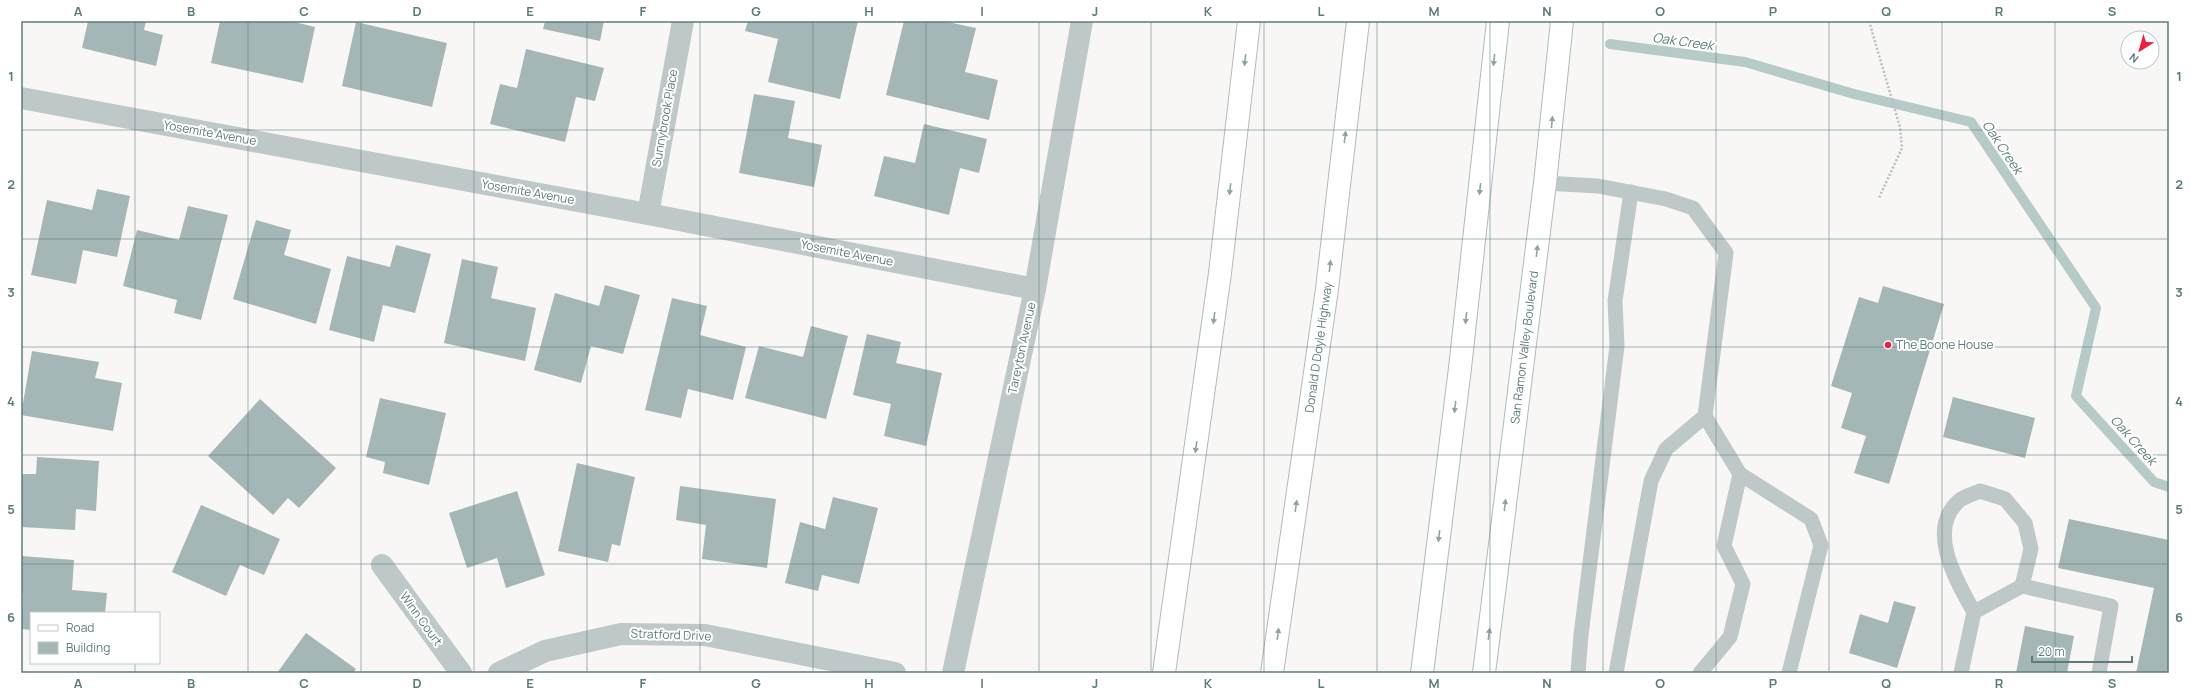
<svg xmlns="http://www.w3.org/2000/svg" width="2190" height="694" viewBox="0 0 2190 694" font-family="Manrope,sans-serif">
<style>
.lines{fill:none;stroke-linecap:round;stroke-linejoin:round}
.stream{stroke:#b6cac7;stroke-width:10}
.building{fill:#a5b6b6}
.secondary-casing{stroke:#aebbbb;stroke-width:24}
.highway-casing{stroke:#b2bbbb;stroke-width:24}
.path{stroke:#b9c0c0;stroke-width:2.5;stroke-dasharray:2 2;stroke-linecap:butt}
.lane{stroke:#bec8c8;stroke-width:15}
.street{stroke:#bec8c8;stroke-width:22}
.secondary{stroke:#fff;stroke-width:22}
.highway{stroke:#fff;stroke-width:22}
.oneway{fill:#8ea3a3}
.grid{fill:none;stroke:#5d7b7c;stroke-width:1;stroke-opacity:0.55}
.poi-dot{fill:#ef1f43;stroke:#fff;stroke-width:1.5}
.labels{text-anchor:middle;stroke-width:4;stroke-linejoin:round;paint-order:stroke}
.street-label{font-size:12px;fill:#5d7b7c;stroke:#fff}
.poi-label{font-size:12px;fill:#5d7b7c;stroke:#fff;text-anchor:start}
.water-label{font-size:13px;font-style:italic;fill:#5c7d78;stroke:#fff}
.neatline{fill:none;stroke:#5d7b7c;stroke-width:1.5}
.grid-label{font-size:13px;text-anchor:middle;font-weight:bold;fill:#5d7b7c}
</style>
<rect width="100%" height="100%" fill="#f8f7f5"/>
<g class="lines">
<polyline class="stream" points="1610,44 1745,62 1854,94 1971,122 2096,308 2076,396 2154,482 2169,487"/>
</g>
<g class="building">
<polygon points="88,21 146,21 144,30 163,35 156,66 82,48"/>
<polygon points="220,21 290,21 315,27 303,83 211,63"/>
<polygon points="545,21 604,21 600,41 543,29"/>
<polygon points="748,21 858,21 840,99 768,82 778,39 745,31"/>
<polygon points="904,21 943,21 976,28 965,72 998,80 989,120 886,95"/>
<polygon points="356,22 447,43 432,107 342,86"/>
<polygon points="526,49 604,68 595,101 576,97 565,142 490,124 500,84 517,88"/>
<polygon points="754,94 795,101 788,138 822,145 814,187 739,173"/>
<polygon points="924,124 987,139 979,173 960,168 949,215 874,196 884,156 915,163"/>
<polygon points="97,189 130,196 117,257 83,250 76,284 31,275 47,200 92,210"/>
<polygon points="188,206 228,215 201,320 174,313 177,300 123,286 137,230 179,240"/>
<polygon points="256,220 291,230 284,255 331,269 316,324 233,299"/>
<polygon points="396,245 431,254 415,313 383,305 374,342 329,330 347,256 390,267"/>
<polygon points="462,259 498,267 491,298 536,308 525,361 444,343"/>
<polygon points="605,285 640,295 623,354 591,346 581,383 534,370 555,293 599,306"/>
<polygon points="1883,286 1944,304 1889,484 1854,473 1866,436 1841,428 1852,393 1831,386 1859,297 1878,303"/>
<polygon points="672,298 707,306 700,335 746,347 733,400 688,389 681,418 645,410"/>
<polygon points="811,326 848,336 826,419 745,398 759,346 803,357"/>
<polygon points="867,334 901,342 896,363 942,373 926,446 884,436 891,404 853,395"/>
<polygon points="32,351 99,362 95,378 122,383 113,431 21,415"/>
<polygon points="1953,397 2035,418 2025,458 1943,437"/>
<polygon points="380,398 446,413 429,485 383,473 385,462 366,457"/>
<polygon points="260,399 336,468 299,508 288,498 273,515 208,456"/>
<polygon points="37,457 99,461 96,511 76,509 75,530 21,527 21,474 36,474"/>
<polygon points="577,463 635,477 620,546 612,544 608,562 558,551"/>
<polygon points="680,486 776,499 767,568 702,559 706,525 676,520"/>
<polygon points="517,491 545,575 506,588 497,558 467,568 449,513"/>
<polygon points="833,497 878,508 859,584 822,575 818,591 785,583 800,522 825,529"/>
<polygon points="201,505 280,539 264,575 240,565 226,596 172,572"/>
<polygon points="2069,519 2169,540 2169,673 2136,673 2154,588 2058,568"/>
<polygon points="21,556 74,560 72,590 107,593 105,613 31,613 31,630 21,629 23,594 21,593"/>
<polygon points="1894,601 1916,607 1897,668 1849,653 1860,614 1888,623"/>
<polygon points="2025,626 2074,636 2067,673 2016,673"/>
<polygon points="306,633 356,669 353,673 277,673"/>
</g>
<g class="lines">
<g class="secondary-casing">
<g id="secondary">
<polyline points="1422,673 1460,368 1498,21"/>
<path id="s1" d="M1484,673l61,-490 17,-162"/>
</g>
</g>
<g class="highway-casing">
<g id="highway">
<polyline points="1164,673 1220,273 1249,21"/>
<path id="s2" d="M1272,673l55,-384 31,-268"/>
</g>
</g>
<polyline class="path" points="1869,21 1900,127 1902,148 1879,198"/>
<g class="lane">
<polyline points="1545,183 1598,186 1666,199 1693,208 1726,253 1705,416 1666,449 1651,481 1616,673"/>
<polyline points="1705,416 1740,474 1811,519 1821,545 1789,673"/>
<path d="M1974,612c-17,-30 -49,-83 -14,-112 5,-4 14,-6 20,-9l25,8 20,24 6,26 -9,37"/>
<polyline points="1578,673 1581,635 1617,346 1615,301 1631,192"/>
<polyline points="1700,673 1730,637 1743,584 1724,546 1740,474"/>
<polyline points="1961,673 1974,612 2022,586 2111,606 2099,673"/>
</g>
<g class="street">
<polyline points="21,98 648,214 1035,289"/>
<polyline points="648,214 683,21"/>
<polyline points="382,565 461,673"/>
<polyline points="499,673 545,651 621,634 705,635 895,673"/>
<polyline points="953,673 1035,289 1082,21"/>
</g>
<use href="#secondary" class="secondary"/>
<use href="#highway" class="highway"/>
</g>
<defs><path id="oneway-solid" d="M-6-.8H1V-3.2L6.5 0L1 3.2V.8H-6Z"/></defs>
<g class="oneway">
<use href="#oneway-solid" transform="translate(1245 60) rotate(97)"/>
<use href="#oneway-solid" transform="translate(1494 60) rotate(96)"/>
<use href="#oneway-solid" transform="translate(1552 122) rotate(-84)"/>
<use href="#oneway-solid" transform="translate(1345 137) rotate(-83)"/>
<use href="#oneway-solid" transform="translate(1230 189) rotate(97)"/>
<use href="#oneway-solid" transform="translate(1480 189) rotate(96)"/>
<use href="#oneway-solid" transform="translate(1537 251) rotate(-83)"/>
<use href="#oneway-solid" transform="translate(1330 266) rotate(-83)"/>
<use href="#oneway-solid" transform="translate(1214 318) rotate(98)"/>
<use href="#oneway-solid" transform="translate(1466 318) rotate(96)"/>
<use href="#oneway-solid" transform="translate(1455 407) rotate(97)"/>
<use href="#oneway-solid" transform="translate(1196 447) rotate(98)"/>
<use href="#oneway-solid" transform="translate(1505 505) rotate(-83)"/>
<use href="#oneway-solid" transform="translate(1296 506) rotate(-82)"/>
<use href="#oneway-solid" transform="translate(1439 536) rotate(97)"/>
<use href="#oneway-solid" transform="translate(1278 634) rotate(-82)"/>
<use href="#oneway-solid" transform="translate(1489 634) rotate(-83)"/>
</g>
<path class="grid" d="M135,21v592M248,21v652M361,21v652M474,21v652M587,21v652M700,21v652M813,21v652M926,21v652M1039,21v652M1151,21v652M1264,21v652M1377,21v652M1490,21v652M1603,21v652M1716,21v652M1829,21v652M1942,21v652M2055,21v652M21,130h2148M21,239h2148M21,347h2148M21,455h2148M21,564h2148M135,663v10"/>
<circle class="poi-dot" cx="1888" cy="345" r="4"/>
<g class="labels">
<g class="street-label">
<text transform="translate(665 118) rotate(-80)" y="4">Sunnybrook Place</text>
<text transform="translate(210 133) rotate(10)" y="4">Yosemite Avenue</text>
<text transform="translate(528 192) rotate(10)" y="4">Yosemite Avenue</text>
<text transform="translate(847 253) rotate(11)" y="4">Yosemite Avenue</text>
<text dy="4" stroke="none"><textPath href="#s2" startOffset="329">Donald D Doyle Highway</textPath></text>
<text dy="4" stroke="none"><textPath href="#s1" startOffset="328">San Ramon Valley Boulevard</textPath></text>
<text transform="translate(1022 348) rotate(-78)" y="4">Tareyton Avenue</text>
<text transform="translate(421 619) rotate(54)" y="4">Winn Court</text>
<text transform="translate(671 635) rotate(2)" y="4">Stratford Drive</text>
</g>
<g class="poi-label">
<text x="1896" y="349">The Boone House</text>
</g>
<g class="water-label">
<text transform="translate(1683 41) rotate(8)" y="5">Oak Creek</text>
<text transform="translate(2003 147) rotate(56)" y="5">Oak Creek</text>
<text transform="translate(2134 440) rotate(48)" y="5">Oak Creek</text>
</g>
</g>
<rect width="2190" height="694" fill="none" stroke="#ffffff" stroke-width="44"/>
<rect x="30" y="612" width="130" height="52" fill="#ffffff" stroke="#becacb"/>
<rect x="38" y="625" width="20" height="6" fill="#ffffff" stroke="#becacb"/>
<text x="66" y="632" font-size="12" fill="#5d7b7c">Road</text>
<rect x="38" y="642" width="20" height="12" fill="#a5b6b6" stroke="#becacb"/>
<text x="66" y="652" font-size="12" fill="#5d7b7c">Building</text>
<g transform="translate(2140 50) rotate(217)"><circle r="19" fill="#ffffff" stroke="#becacb"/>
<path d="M0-3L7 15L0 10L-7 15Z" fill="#ef1f43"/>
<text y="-6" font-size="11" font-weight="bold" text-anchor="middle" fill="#5d7b7c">N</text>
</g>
<path d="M2032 656v6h100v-6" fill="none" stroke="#5d7b7c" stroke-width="2"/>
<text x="2038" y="656" font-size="12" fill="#5d7b7c" stroke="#ffffff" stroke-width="3" paint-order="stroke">20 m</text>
<rect x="22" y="22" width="2146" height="650" class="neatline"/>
<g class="grid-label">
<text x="78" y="16">A</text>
<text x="191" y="16">B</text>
<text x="304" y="16">C</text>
<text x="417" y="16">D</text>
<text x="530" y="16">E</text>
<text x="643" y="16">F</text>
<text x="756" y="16">G</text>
<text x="869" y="16">H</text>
<text x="982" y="16">I</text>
<text x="1095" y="16">J</text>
<text x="1208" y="16">K</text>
<text x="1321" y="16">L</text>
<text x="1434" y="16">M</text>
<text x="1547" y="16">N</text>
<text x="1660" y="16">O</text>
<text x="1773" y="16">P</text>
<text x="1886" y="16">Q</text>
<text x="1999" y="16">R</text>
<text x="2112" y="16">S</text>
<text x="11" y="81">1</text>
<text x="2179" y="81">1</text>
<text x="11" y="189">2</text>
<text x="2179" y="189">2</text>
<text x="11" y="297">3</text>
<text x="2179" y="297">3</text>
<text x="11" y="406">4</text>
<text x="2179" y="406">4</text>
<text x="11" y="514">5</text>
<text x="2179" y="514">5</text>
<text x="11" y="622">6</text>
<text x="2179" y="622">6</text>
<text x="78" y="688">A</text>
<text x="191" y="688">B</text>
<text x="304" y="688">C</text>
<text x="417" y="688">D</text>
<text x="530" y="688">E</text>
<text x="643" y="688">F</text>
<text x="756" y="688">G</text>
<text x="869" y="688">H</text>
<text x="982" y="688">I</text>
<text x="1095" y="688">J</text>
<text x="1208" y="688">K</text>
<text x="1321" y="688">L</text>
<text x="1434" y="688">M</text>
<text x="1547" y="688">N</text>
<text x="1660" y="688">O</text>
<text x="1773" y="688">P</text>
<text x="1886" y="688">Q</text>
<text x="1999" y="688">R</text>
<text x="2112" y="688">S</text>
</g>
</svg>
